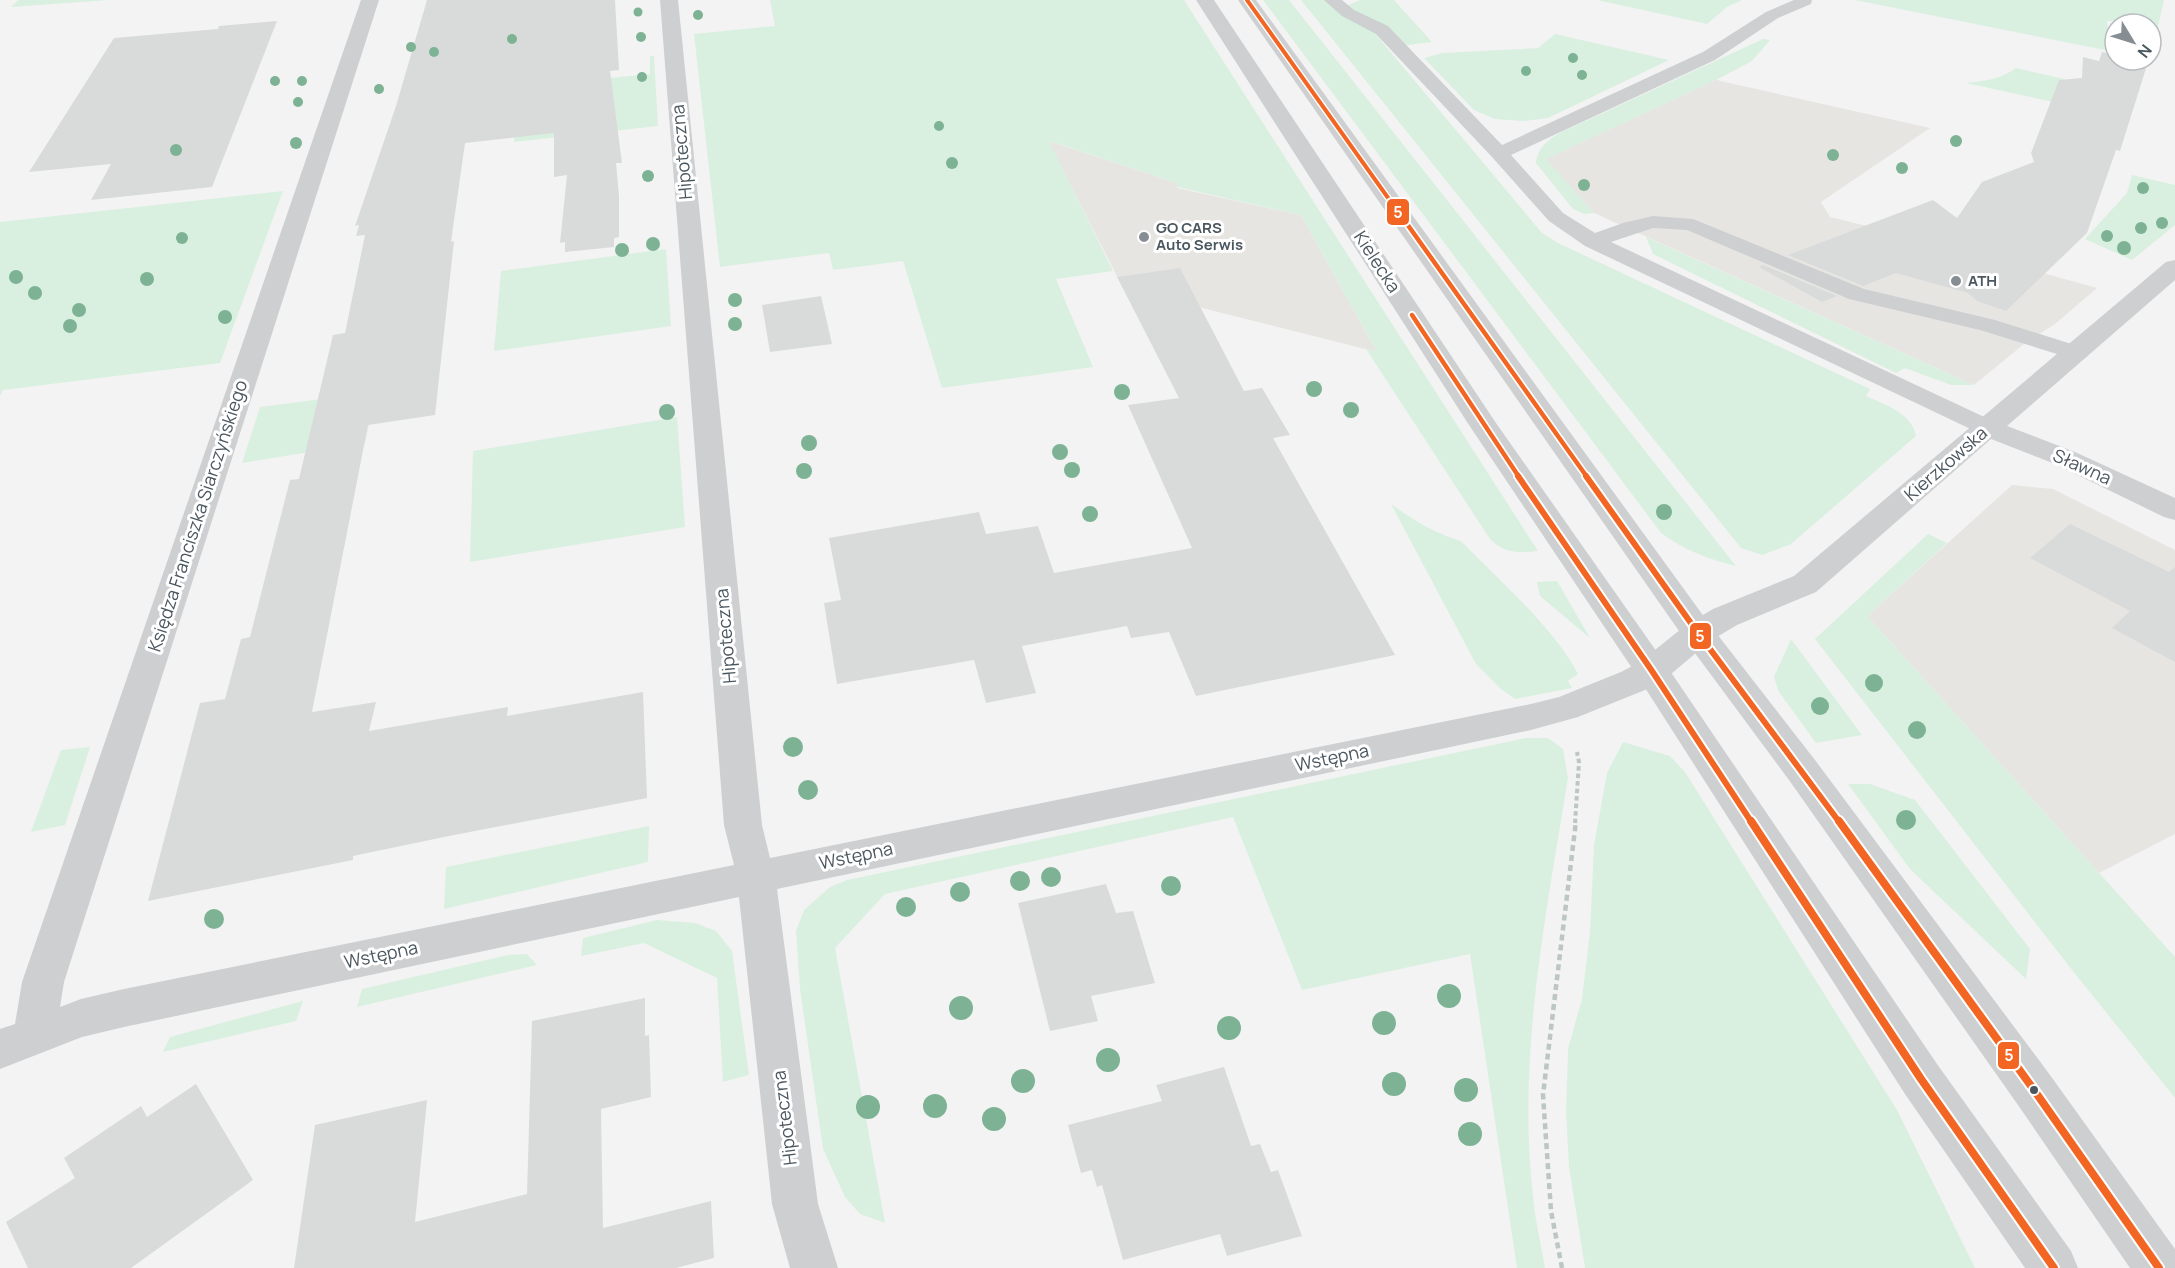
<svg xmlns="http://www.w3.org/2000/svg" width="2175" height="1268" viewBox="0 0 2175 1268" font-family="Manrope,sans-serif">
<style>
.commercial{fill:#e7e5e2}
.green{fill:#d9f0e0}
.building{fill:#d9dbdb}
.lines{fill:none;stroke-linecap:round;stroke-linejoin:round}
.path-far1{stroke:#bcc6c2;stroke-width:4;stroke-dasharray:4.5 3;stroke-linecap:butt}
.path{stroke:#bcc6c2;stroke-width:4.5;stroke-dasharray:6 4;stroke-linecap:butt}
.service{fill:#cdcfd1;fill-rule:evenodd}
.minor{fill:#cdcfd1;fill-rule:evenodd}
.secondary{fill:#cdcfd1;fill-rule:evenodd}
.bus-1-far3-casing{stroke:#fff;stroke-width:7}
.bus-1-far2-casing{stroke:#fff;stroke-width:8}
.bus-1-far1-casing{stroke:#fff;stroke-width:10}
.bus-1-casing{stroke:#fff;stroke-width:12}
.bus-1-far3{stroke:#f26522;stroke-width:4}
.bus-1-far2{stroke:#f26522;stroke-width:4.5}
.bus-1-far1{stroke:#f26522;stroke-width:6}
.bus-1{stroke:#f26522;stroke-width:8}
.tree{fill:#7db394}
.poi-dot{fill:#868e93;stroke:#fff;stroke-width:2}
.bus-dot{fill:#4b575f;stroke:#fff;stroke-width:2}
.labels{text-anchor:middle;stroke-width:6;stroke-linejoin:round;paint-order:stroke}
.far-poi-label{font-size:15px;font-weight:bold;fill:#4b575f;stroke:#fff;text-anchor:start}
.street-label{font-size:18px;fill:#4b575f;stroke:#fff}
.line-badge{stroke:#fff;stroke-width:2}
.badge-label{font-size:16px;text-anchor:middle;font-weight:bold;fill:#fff}
</style>
<rect width="100%" height="100%" fill="#f3f3f3"/>
<g class="commercial">
<polygon points="1716,80 1930,128 1821,202 1830,217 1932,242 2097,288 2055,324 2029,340 1974,385 1594,213 1545,159"/>
<polygon points="1048,141 1177,183 1177,188 1301,215 1377,352 1123,288"/>
<polygon points="2012,485 2053,489 2175,550 2175,834 2099,873 1867,616"/>
</g>
<g class="green">
<polygon points="18,0 109,0 11,7"/>
<path d="M770,0h414l354,551c-19,2 -33,3 -48,-12l-124,-190 11,3 -76,-137 -124,-28v-4l-128,-42 64,130 -57,8 37,88 -151,21 -39,-127 -70,9 -4,-17 -109,14 -26,-233 81,-8z"/>
<path d="M1263,0h26l447,566c-26,-6 -54,-17 -75,-33z"/>
<path d="M1301,0h40l5,6 14,-6h34l38,42 -25,3 -34,-25 -5,5 174,208 16,10 312,146 -4,7c19,9 46,17 50,40l-125,108 -29,11 -21,-7z"/>
<polygon points="1597,0 1742,0 1727,7 1707,24"/>
<path d="M1855,0h309l-7,31 -6,-1v-6l-44,-3c1,12 8,19 8,31z"/>
<polygon points="1555,34 1669,60 1548,118 1523,121 1495,119 1474,110 1424,58 1442,53 1538,48"/>
<path d="M1763,39l7,1 -18,21 -36,19 -170,79 48,54 -10,1 -11,-5 -37,-46c2,-17 14,-25 28,-32z"/>
<polygon points="650,56 654,56 658,126 514,142 519,87 650,74"/>
<path d="M2016,68l48,11 -11,23 -87,-19c19,-2 35,-4 50,-15z"/>
<polygon points="2132,175 2175,185 2175,225 2132,260 2085,239 2127,193"/>
<polygon points="283,191 220,363 3,390 0,396 0,222"/>
<polygon points="1646,237 1974,385 1951,385 1905,368 1896,373 1653,254"/>
<polygon points="666,249 671,326 494,351 501,271"/>
<polygon points="376,392 365,443 242,463 260,407"/>
<polygon points="677,417 685,527 470,562 473,451"/>
<path d="M1391,504c22,16 43,29 70,37 36,37 95,89 117,133l-10,7 4,7 -57,11 -14,-10 -25,-25z"/>
<polygon points="1928,534 1947,543 1867,616 2175,957 2175,1098 2072,970 1815,639"/>
<polygon points="1557,581 1590,638 1540,596 1537,582"/>
<polygon points="1791,639 1862,735 1816,743 1779,692 1774,677"/>
<path d="M1526,738h22l15,11 5,29c-22,137 -51,278 -35,418 2,24 8,48 12,72h-28l-47,-314 -168,36 -69,-173 -348,77 -50,54 50,275 -25,-9 -15,-17 -22,-48 -23,-160 -4,-58 8,-21 26,-23 17,-7z"/>
<polygon points="1623,742 1670,756 1685,772 1897,1110 1975,1268 1585,1268 1569,1167 1566,1112 1568,1049 1582,999 1590,932 1594,845 1607,773"/>
<polygon points="90,747 65,825 31,832 61,750"/>
<polygon points="1848,784 1870,784 1915,800 2030,949 2026,979 1910,869"/>
<polygon points="649,826 648,862 444,909 446,867"/>
<polygon points="657,920 695,923 716,931 732,951 749,1075 723,1082 717,978 644,943 581,956 583,938"/>
<polygon points="527,954 537,965 357,1007 362,989 508,955"/>
<polygon points="303,1001 296,1021 163,1052 170,1037"/>
</g>
<g class="building">
<polygon points="427,0 615,0 619,70 610,71 622,163 616,163 619,196 619,237 614,238 614,247 565,252 565,242 560,243 567,175 554,177 554,133 465,143 451,242 454,241 435,415 368,425 312,712 376,702 369,731 508,707 507,716 643,692 647,798 449,836 353,856 353,860 148,901 200,703 225,699 241,639 250,637 290,480 299,479 333,335 345,333 365,235 356,236 359,225 355,226 396,106"/>
<polygon points="277,21 212,187 91,200 111,164 29,172 114,38 218,29 219,26"/>
<polygon points="2102,52 2115,55 2115,60 2148,62 2120,151 2116,150 2087,233 2006,311 1977,301 1968,293 1896,273 1863,286 1788,255 1933,200 1957,218 1982,182 2034,162 2031,153 2059,80 2082,78 2083,57 2099,61"/>
<polygon points="1763,265 1837,296 1822,302 1759,267"/>
<polygon points="1180,268 1244,391 1262,388 1290,435 1273,438 1395,655 1196,696 1169,632 1131,638 1127,626 1022,646 1036,693 986,703 974,660 837,684 824,603 841,600 829,538 979,512 986,534 1038,526 1054,573 1192,548 1128,405 1179,398 1117,277"/>
<polygon points="821,296 832,344 770,352 762,305"/>
<polygon points="2070,524 2169,572 2175,567 2175,662 2112,628 2130,611 2030,558"/>
<polygon points="1106,884 1116,913 1133,911 1155,983 1091,996 1098,1021 1050,1031 1018,903"/>
<polygon points="645,998 645,1036 649,1035 651,1097 601,1109 603,1228 711,1201 714,1258 676,1268 294,1268 315,1125 427,1100 415,1222 527,1194 532,1021"/>
<polygon points="1224,1067 1251,1146 1260,1144 1271,1172 1278,1170 1302,1236 1227,1256 1220,1234 1123,1260 1102,1185 1097,1187 1092,1170 1081,1173 1068,1125 1162,1101 1156,1085"/>
<polygon points="196,1084 253,1180 131,1268 28,1268 6,1222 75,1178 64,1158 141,1106 147,1117"/>
</g>
<g class="lines">
<polyline class="path-far1" points="1575,823 1579,762 1577,752"/>
<polyline class="path" points="1562,1268 1551,1211 1543,1095 1576,821"/>
<polygon class="service" points="1324,0 1342,0 1354,10 1388,26 1502,145 1703,52 1766,12 1794,0 1812,0 1811,4 1778,18 1715,60 1511,155 1563,213 1595,233 1623,223 1653,216 1693,219 1864,289 1995,320 2081,347 2085,352 2081,357 2073,359 1980,330 1849,299 1687,230 1653,228 1611,242 1997,423 2001,428 1997,433 1988,436 1979,433 1585,246 1549,221 1492,157 1376,34 1342,16"/>
<polygon class="minor" points="361,0 379,0 64,982 60,1007 81,999 124,989 734,865 724,825 660,0 678,0 762,825 770,858 1531,704 1559,697 1621,672 1640,662 1686,625 1713,609 1794,576 2166,262 2175,260 2175,280 2007,426 2075,452 2175,498 2175,520 2164,517 2055,464 1991,439 1816,592 1737,625 1710,641 1664,680 1645,690 1578,717 1531,730 777,889 818,1204 838,1268 790,1268 772,1204 739,897 124,1027 82,1037 0,1069 0,1029 15,1024 22,982"/>
<g class="secondary">
<polygon points="1196,0 1214,0 1496,423 1664,662 1937,1064 2071,1251 2078,1268 2025,1268 1905,1094 1640,680 1469,425"/>
<polygon points="1238,0 1256,0 1710,625 1815,760 2050,1075 2175,1249 2175,1268 2130,1268 2018,1105 1789,780 1686,641"/>
</g>
<g class="bus-1-far3-casing">
<polyline id="bus-1-far3" points="1247,0 1396,209"/>
</g>
<g class="bus-1-far2-casing">
<g id="bus-1-far2">
<polyline points="1395,207 1587,477"/>
<polyline points="1412,315 1519,477"/>
</g>
</g>
<g class="bus-1-far1-casing">
<g id="bus-1-far1">
<polyline points="1518,476 1652,671 1752,823"/>
<polyline points="1586,476 1698,633 1840,823"/>
</g>
</g>
<g class="bus-1-casing">
<g id="bus-1">
<polyline points="1751,821 1921,1079 2054,1268"/>
<polyline points="1839,821 2034,1090 2159,1268"/>
</g>
</g>
<use href="#bus-1-far3" class="bus-1-far3"/>
<use href="#bus-1-far2" class="bus-1-far2"/>
<use href="#bus-1-far1" class="bus-1-far1"/>
<use href="#bus-1" class="bus-1"/>
</g>
<g class="tree">
<circle cx="638" cy="12" r="4.5"/>
<circle cx="698" cy="15" r="5"/>
<circle cx="641" cy="37" r="5"/>
<circle cx="512" cy="39" r="5"/>
<circle cx="411" cy="47" r="5"/>
<circle cx="434" cy="52" r="5"/>
<circle cx="1573" cy="58" r="5"/>
<circle cx="1526" cy="71" r="5"/>
<circle cx="1582" cy="75" r="5"/>
<circle cx="642" cy="77" r="5"/>
<circle cx="275" cy="81" r="5"/>
<circle cx="302" cy="81" r="5"/>
<circle cx="379" cy="89" r="5"/>
<circle cx="298" cy="102" r="5"/>
<circle cx="939" cy="126" r="5"/>
<circle cx="1956" cy="141" r="6"/>
<circle cx="296" cy="143" r="6"/>
<circle cx="176" cy="150" r="6"/>
<circle cx="1833" cy="155" r="6"/>
<circle cx="952" cy="163" r="6"/>
<circle cx="1902" cy="168" r="6"/>
<circle cx="648" cy="176" r="6"/>
<circle cx="1584" cy="185" r="6"/>
<circle cx="2143" cy="188" r="6"/>
<circle cx="2162" cy="223" r="6"/>
<circle cx="2141" cy="228" r="6"/>
<circle cx="2107" cy="236" r="6"/>
<circle cx="182" cy="238" r="6"/>
<circle cx="653" cy="244" r="7"/>
<circle cx="2124" cy="248" r="7"/>
<circle cx="622" cy="250" r="7"/>
<circle cx="16" cy="277" r="7"/>
<circle cx="147" cy="279" r="7"/>
<circle cx="35" cy="293" r="7"/>
<circle cx="735" cy="300" r="7"/>
<circle cx="79" cy="310" r="7"/>
<circle cx="225" cy="317" r="7"/>
<circle cx="735" cy="324" r="7"/>
<circle cx="70" cy="326" r="7"/>
<circle cx="1314" cy="389" r="8"/>
<circle cx="1122" cy="392" r="8"/>
<circle cx="1351" cy="410" r="8"/>
<circle cx="667" cy="412" r="8"/>
<circle cx="809" cy="443" r="8"/>
<circle cx="1060" cy="452" r="8"/>
<circle cx="1072" cy="470" r="8"/>
<circle cx="804" cy="471" r="8"/>
<circle cx="1664" cy="512" r="8"/>
<circle cx="1090" cy="514" r="8"/>
<circle cx="1874" cy="683" r="9"/>
<circle cx="1820" cy="706" r="9"/>
<circle cx="1917" cy="730" r="9"/>
<circle cx="793" cy="747" r="10"/>
<circle cx="808" cy="790" r="10"/>
<circle cx="1906" cy="820" r="10"/>
<circle cx="1051" cy="877" r="10"/>
<circle cx="1020" cy="881" r="10"/>
<circle cx="1171" cy="886" r="10"/>
<circle cx="960" cy="892" r="10"/>
<circle cx="906" cy="907" r="10"/>
<circle cx="214" cy="919" r="10"/>
<circle cx="1449" cy="996" r="12"/>
<circle cx="961" cy="1008" r="12"/>
<circle cx="1384" cy="1023" r="12"/>
<circle cx="1229" cy="1028" r="12"/>
<circle cx="1108" cy="1060" r="12"/>
<circle cx="1023" cy="1081" r="12"/>
<circle cx="1394" cy="1084" r="12"/>
<circle cx="1466" cy="1090" r="12"/>
<circle cx="935" cy="1106" r="12"/>
<circle cx="868" cy="1107" r="12"/>
<circle cx="994" cy="1119" r="12"/>
<circle cx="1470" cy="1134" r="12"/>
</g>
<g class="poi-dot">
<circle cx="1144" cy="237" r="6"/>
<circle cx="1956" cy="281" r="6"/>
</g>
<circle class="bus-dot" cx="2034" cy="1090" r="5"/>
<g class="labels">
<g class="far-poi-label">
<text x="1156" y="233">GO CARS<tspan x="1156" dy="17">Auto Serwis</tspan></text>
<text x="1968" y="286">ATH</text>
</g>
<g class="street-label">
<text transform="translate(682 152) rotate(-95)" y="6">Hipoteczna</text>
<text transform="translate(1377 262) rotate(57)" y="6">Kielecka</text>
<text transform="translate(1946 464) rotate(-41)" y="6">Kierzkowska</text>
<text transform="translate(2082 467) rotate(24)" y="6">Sławna</text>
<text transform="translate(198 516) rotate(-72)" y="6">Księdza Franciszka Siarczyńskiego</text>
<text transform="translate(726 636) rotate(-95)" y="6">Hipoteczna</text>
<text transform="translate(1332 758) rotate(-12)" y="6">Wstępna</text>
<text transform="translate(856 856) rotate(-12)" y="6">Wstępna</text>
<text transform="translate(381 955) rotate(-12)" y="6">Wstępna</text>
<text transform="translate(785 1118) rotate(-97)" y="6">Hipoteczna</text>
</g>
</g>
<g class="line-badge">
<rect x="1386" y="198" width="24" height="28" rx="6" fill="#f26522"/>
<rect x="1689" y="622" width="23" height="28" rx="6" fill="#f26522"/>
<rect x="1997" y="1041" width="23" height="29" rx="6" fill="#f26522"/>
</g>
<g class="badge-label">
<text x="1398" y="218">5</text>
<text x="1700" y="642">5</text>
<text x="2009" y="1061">5</text>
</g>
<g transform="translate(2133 42) rotate(128)"><circle r="28" fill="#ffffff" stroke="#b7bcbf" stroke-width="1.5"/>
<path d="M0-4.5L10 22L0 15L-10 22Z" fill="#868e93"/>
<text y="-9" font-size="16" font-weight="bold" text-anchor="middle" fill="#4b575f">N</text>
</g>
</svg>
